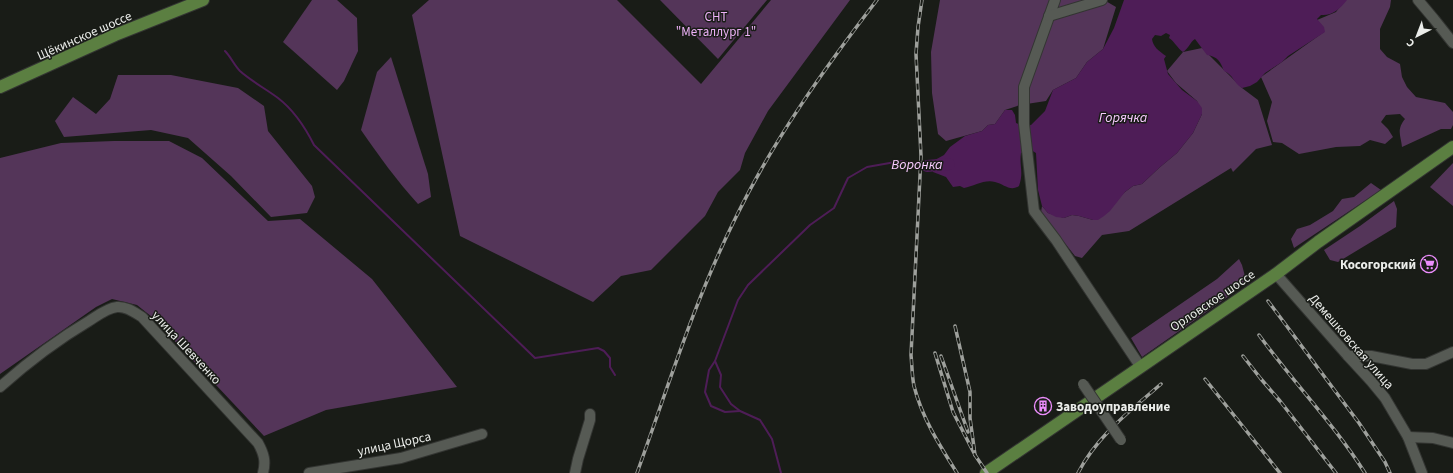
<svg xmlns="http://www.w3.org/2000/svg" width="1453" height="473" viewBox="0 0 1453 473" font-family="'Source Sans 3',sans-serif">
<style>
.green{fill:#543559}
.water{fill:#4e1d57}
.lines{fill:none;stroke-linecap:round;stroke-linejoin:round}
.stream{stroke:#4e1d57;stroke-width:2}
.river{stroke:#4e1d57;stroke-width:12}
.minor-casing{stroke:#333532;stroke-width:12}
.major-casing{stroke:#333532;stroke-width:14}
.minor{stroke:#565a54;stroke-width:10}
.major{stroke:#5b7f41;stroke-width:12}
.rail-casing{stroke:#9ea09c;stroke-width:3.5}
.rail{stroke:#191c17;stroke-width:2;stroke-dasharray:6;stroke-linecap:butt}
.minor-bridge-casing{stroke:#333532;stroke-width:12;stroke-linecap:butt}
.minor-bridge{stroke:#565a54;stroke-width:10}
.labels{text-anchor:middle;stroke-width:3;stroke-linejoin:round;paint-order:stroke}
.park-label{font-size:13px;fill:#ecb1f6;stroke:#191c17}
.street-label{font-size:13px;fill:#ebedea;stroke:#191c17}
.poi-label{font-size:13px;font-weight:bold;fill:#ebedea;stroke:#191c17;text-anchor:end}
.water-label{font-size:14px;font-style:italic;fill:#f7cafe;stroke:#191c17}
</style>
<rect width="100%" height="100%" fill="#191c17"/>
<g class="green">
<polygon points="312,0 337,0 357,18 358,51 344,81 337,90 283,42"/>
<polygon points="429,0 617,0 701,84 771,0 850,0 768,111 745,153 740,170 718,192 705,216 651,270 621,276 593,302 460,236 412,15"/>
<polygon points="660,0 767,0 718,59"/>
<polygon points="940,0 1104,0 1116,7 1103,49 1087,62 1076,78 1053,90 1046,101 1020,105 1005,110 995,124 988,125 982,131 946,141 938,134 932,93 931,52"/>
<path d="M1345,0h46l-1,7 -10,22v20l7,8 13,7 2,13 5,10 9,10 29,6 8,9v13l-2,4h-10l-39,18c-1,-11 -6,-17 3,-28l-5,-5 -14,1 -5,7 7,7 5,8 -8,7 -15,-4 -10,6 -24,1 -37,7 -17,-11 -9,-1 -6,-21 5,-19 -11,-25 63,-45 -7,-12 19,-8z"/>
<polygon points="1202,48 1242,88 1258,100 1272,145 1256,149 1233,172 1231,168 1129,231 1102,235 1082,258 1075,256 1045,218 1041,212 1042,206 1048,213 1064,218 1072,215 1079,216 1093,220 1125,192 1133,186 1142,184 1159,168 1177,153 1193,133 1202,114 1197,101 1176,83 1167,71 1183,52"/>
<path d="M391,57l37,117 3,23 -13,7c-21,-23 -39,-48 -57,-74l16,-58z"/>
<polygon points="118,75 171,75 238,88 264,106 268,131 312,186 315,197 307,213 271,217 231,176 188,138 151,130 64,137 55,121 73,97 96,114 110,99"/>
<polygon points="114,141 169,141 202,158 268,221 300,219 372,279 457,387 326,410 264,436 152,317 137,305 112,299 96,307 0,374 0,158 61,143"/>
<polygon points="1453,163 1453,206 1430,187"/>
<polygon points="1371,183 1381,190 1294,248 1291,239 1297,229 1310,225 1333,211 1342,199 1354,197"/>
<polygon points="1394,201 1397,209 1396,227 1338,262 1330,260 1324,250 1360,226"/>
<polygon points="1239,259 1242,265 1246,280 1232,294 1142,357 1131,338 1217,279"/>
</g>
<path class="water" d="M1124,0h223c-7,9 -15,16 -26,15l-4,4 7,8 1,5 -37,24 -6,6 -17,11 -8,9 -7,4 -8,2c-9,-5 -8,-13 -18,-17 -4,-10 -6,-14 -17,-16l-12,-16c-5,3 -6,9 -12,13 -6,-4 -8,-10 -14,-14l1,-3 -4,-2 -5,3 -6,-1 -3,4c1,8 7,12 14,17l-2,3 4,15 14,16 15,11 5,7v6l-9,19 -16,20 -18,15 -17,16 -9,2 -8,6 -15,19 -6,5 -6,4h-5l-14,-4 -7,-1 -8,3 -8,-1 -8,-4 -6,-7 -4,-16 -2,-37 -5,-3 -10,3c-2,13 3,19 -2,33 -9,6 -15,-2 -24,-4 -10,-3 -21,4 -31,6l-4,-2 -7,1 -7,-10 -13,-5v-11l11,-6 6,-8 15,-11 17,-5 6,-6 7,-1 10,-14h7l3,5 1,8 7,3 8,-1 14,-14 8,-21 23,-12 11,-16 16,-13 11,-21z"/>
<g class="lines">
<g class="stream">
<path d="M225,51c6,6 9,14 15,20 11,10 26,18 38,27 17,13 27,29 36,47l221,213 63,-10 6,3 6,7v9l5,8"/>
<polyline points="715,361 709,370 705,392 711,406 725,412 740,411"/>
<polyline points="781,473 772,439 760,420 740,411 731,404 720,387 721,375 715,361 738,300 748,285 810,225 834,208 848,178 867,167 901,161 927,166"/>
</g>
<polyline class="river" points="927,166 949,164"/>
<g class="minor-casing">
<g id="minor">
<polyline points="1055,0 1024,87 1024,124 1034,211 1056,240 1140,366"/>
<polyline points="1418,0 1434,19 1453,43"/>
<polyline points="1049,16 1102,0"/>
<polyline points="1276,274 1348,356 1371,381 1385,398 1408,437 1422,473"/>
<polyline points="1348,356 1371,356 1412,364 1426,364 1453,352"/>
<path d="M0,387c28,-25 57,-47 89,-66 8,-5 18,-13 28,-14 9,-1 17,5 25,10l116,126c6,11 8,18 5,30"/>
<polyline points="1408,437 1433,438 1453,443"/>
<polyline points="309,473 401,458 482,434"/>
<polyline points="575,473 578,459 590,420 590,414"/>
</g>
</g>
<g class="major-casing">
<g id="major">
<polyline points="0,87 115,35 203,0"/>
<polyline points="986,473 1276,274 1318,242 1453,147"/>
</g>
</g>
<use href="#minor" class="minor"/>
<use href="#major" class="major"/>
<g class="rail-casing">
<g id="rail">
<path d="M922,0l-4,27 -2,27 5,102 -10,199c1,10 1,22 3,31 8,32 26,60 43,87"/>
<polyline points="1268,301 1359,423 1385,462 1390,473"/>
<polyline points="955,326 970,392 970,418 975,455"/>
<path d="M1259,335c34,47 75,89 106,138"/>
<polyline points="935,353 953,412 975,455 987,473"/>
<polyline points="941,356 968,432"/>
<polyline points="1243,356 1261,379 1280,401 1336,473"/>
<polyline points="1205,379 1280,473"/>
<path d="M637,473c31,-86 58,-174 99,-256 38,-78 88,-148 141,-217"/>
<path d="M1078,473c19,-37 52,-62 83,-89"/>
</g>
</g>
<use href="#rail" class="rail"/>
<g class="minor-bridge-casing">
<polyline id="minor-bridge" points="1083,384 1121,440"/>
</g>
<use href="#minor-bridge" class="minor-bridge"/>
</g>
<defs>
<g id="supermarket-ring" transform="scale(0.9)"><circle r="9.5" fill="#191c17" stroke="#eb8dfb" stroke-width="1.5"/><path d="M-6-5.5h2.5l.6 2H6L4.5 2H-2.5L-4.4-4H-6ZM-1.5 3.2a1.3 1.3 0 1 0 .1 0ZM3 3.2a1.3 1.3 0 1 0 .1 0Z" fill="#eb8dfb"/></g>
<g id="building-ring" transform="scale(0.9)"><circle r="9.5" fill="#191c17" stroke="#eb8dfb" stroke-width="1.5"/><path d="M-4-6H4V6H1V3H-1V6H-4ZM-2.5-4.3h1.7v1.8h-1.7ZM.8-4.3h1.7v1.8H.8ZM-2.5-1h1.7V.8h-1.7ZM.8-1h1.7V.8H.8Z" fill="#eb8dfb"/></g>
</defs>
<g fill-rule="evenodd">
<use href="#supermarket-ring" x="1429" y="264"/>
<use href="#building-ring" x="1043" y="406"/>
</g>
<g class="labels">
<g class="park-label">
<text x="716" y="21">СНТ<tspan x="716" dy="15">"Металлург 1"</tspan></text>
</g>
<g class="street-label">
<text transform="translate(84 35) rotate(-24)" y="5">Щёкинское шоссе</text>
<text transform="translate(1212 300) rotate(-34)" y="5">Орловское шоссе</text>
<text transform="translate(1352 341) rotate(49)" y="5">Демешковская улица</text>
<text transform="translate(187 347) rotate(47)" y="5">улица Шевченко</text>
<text transform="translate(394 443) rotate(-12)" y="5">улица Щорса</text>
</g>
<g class="poi-label">
<text x="1416" y="269">Косогорский</text>
<text x="1056" y="411" text-anchor="start">Заводоуправление</text>
</g>
<g class="water-label">
<text x="1123" y="122">Горячка</text>
<text x="917" y="169">Воронка</text>
</g>
</g>
<g transform="translate(1417 36) rotate(222)" stroke="#191c17" stroke-width="3" paint-order="stroke">
<path d="M0-3L7 15L0 10L-7 15Z" fill="#ebedea"/>
<text y="-6" font-size="11" font-weight="bold" text-anchor="middle" fill="#ebedea">С</text>
</g>
</svg>
